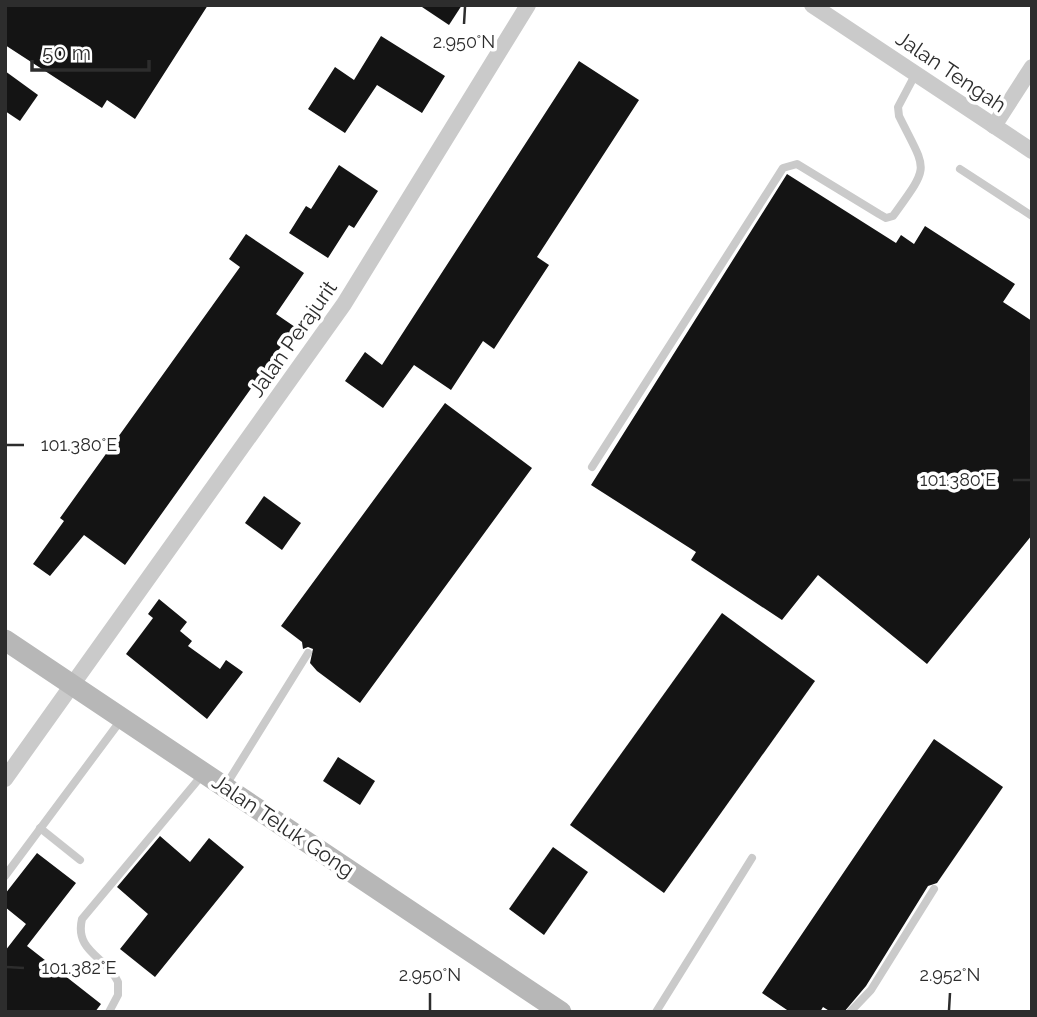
<svg xmlns="http://www.w3.org/2000/svg" width="1037" height="1017" viewBox="0 0 1037 1017" font-family="Raleway,sans-serif">
<style>
.building{fill:#141414}
.lines{fill:none;stroke-linecap:round;stroke-linejoin:round}
.lane{stroke:#cacaca;stroke-width:8}
.street{stroke:#cacaca;stroke-width:16}
.secondary{stroke:#b7b7b7;stroke-width:21}
.ticks{fill:none;stroke:#2d2d2d;stroke-width:2.5}
.labels{text-anchor:middle;stroke-width:7;stroke-linejoin:round;paint-order:stroke}
.street-label{font-size:21px;fill:#2d2d2d;stroke:#fff}
.ticks-label{font-size:18px;text-anchor:middle;fill:#2d2d2d;stroke:#fff;stroke-width:7;stroke-linejoin:round;paint-order:stroke}
</style>
<rect width="100%" height="100%" fill="#fff"/>
<g class="building">
<polygon points="5,5 208,5 135,119 107,100 102,108 5,45"/>
<polygon points="419,5 462,5 449,25"/>
<polygon points="381,36 445,76 422,113 377,85 345,133 308,109 335,67 354,80"/>
<polygon points="579,61 639,100 537,257 549,265 494,349 483,341 451,390 414,365 383,408 345,381 365,352 382,365"/>
<polygon points="5,71 38,95 20,121 5,111"/>
<polygon points="339,165 378,191 354,228 349,225 328,258 289,233 306,206 311,209"/>
<polygon points="787,174 896,243 901,235 914,244 925,226 1015,284 1003,302 1032,321 1032,535 927,664 818,575 782,620 691,560 696,552 591,485"/>
<polygon points="246,234 304,273 276,314 295,327 125,565 84,535 50,576 33,564 64,521 60,518 240,267 229,259"/>
<polygon points="445,403 532,468 360,703 317,671 310,663 313,649 308,647 303,649 302,642 281,626"/>
<polygon points="264,496 301,523 282,550 245,523"/>
<polygon points="159,599 187,622 180,631 192,641 188,646 220,669 226,660 243,672 207,719 126,654 153,618 148,614"/>
<polygon points="722,613 815,681 664,893 570,825"/>
<polygon points="934,739 1003,787 937,883 928,886 866,986 844,1012 831,1012 823,1007 820,1012 790,1012 762,993"/>
<polygon points="338,757 375,781 360,805 323,781"/>
<polygon points="160,836 190,862 209,838 244,867 155,977 120,949 148,914 117,887"/>
<polygon points="553,847 588,872 544,935 509,909"/>
<polygon points="37,853 76,883 27,946 101,1004 95,1012 5,1012 5,951 26,924 5,907 5,894"/>
</g>
<g class="lines">
<g class="lane">
<polyline points="960,169 1032,216"/>
<path d="M592,467l191,-299 14,-4 82,50 7,4 7,-2c38,-53 34,-43 6,-100l-1,-9 18,-34"/>
<polyline points="226,785 308,653"/>
<polyline points="40,828 80,860"/>
<polyline points="5,876 121,720"/>
<path d="M109,1012l9,-17v-13c-11,-25 -44,-30 -36,-63l121,-145"/>
<polyline points="656,1012 752,858"/>
<polyline points="850,1012 871,990 934,889"/>
</g>
<g class="street">
<polyline points="812,5 1032,151"/>
<polyline points="994,126 1032,67"/>
<polyline points="5,779 344,304 528,5"/>
</g>
<polyline class="secondary" points="5,640 561,1012"/>
</g>
<path class="ticks" d="M464,24l1,-17M7,445h17M1013,480h17M7,967l17,1M430,1010v-17M949,1010l1,-17"/>
<g class="labels">
<g class="street-label">
<text transform="translate(951 72) rotate(34)" y="7">Jalan Tengah</text>
<text transform="translate(293 339) rotate(-55)" y="7">Jalan Perajurit</text>
<text transform="translate(283 826) rotate(34)" y="7">Jalan Teluk Gong</text>
</g>
</g>
<g class="ticks-label">
<text x="464" y="48">2.950°N</text>
<text x="79" y="451">101.380°E</text>
<text x="958" y="486">101.380°E</text>
<text x="79" y="974">101.382°E</text>
<text x="430" y="981">2.950°N</text>
<text x="950" y="981">2.952°N</text>
</g>
<rect width="1037" height="1017" fill="none" stroke="#2d2d2d" stroke-width="14"/>
<path d="M32 60v10h117v-10" fill="none" stroke="#2d2d2d" stroke-width="3.5"/>
<text x="42" y="60" font-size="21" fill="#2d2d2d" stroke="#ffffff" stroke-width="5" paint-order="stroke">50 m</text>
</svg>
